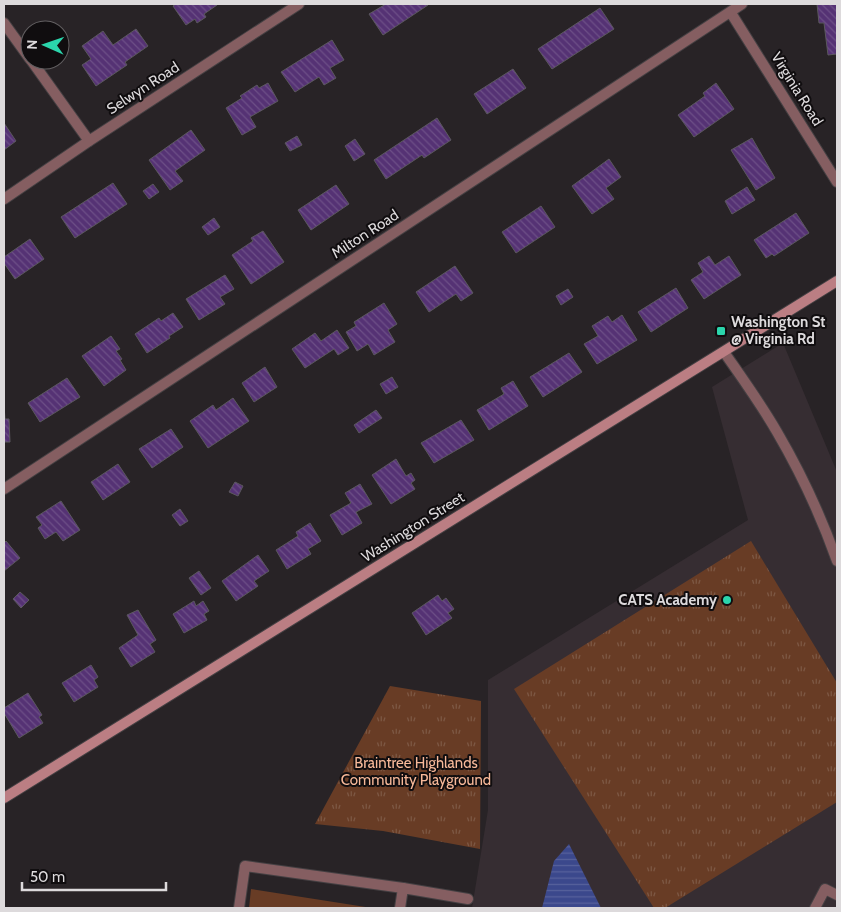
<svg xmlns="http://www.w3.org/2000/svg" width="841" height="912" viewBox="0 0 841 912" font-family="Cabin,sans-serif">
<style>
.built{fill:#362d32}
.grass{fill:#683c25}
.park{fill:url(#park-tufts)}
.water{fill:url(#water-rules)}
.building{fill:url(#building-back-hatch);stroke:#5b585e}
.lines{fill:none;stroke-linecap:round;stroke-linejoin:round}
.lane-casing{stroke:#454043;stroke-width:12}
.street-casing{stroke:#454043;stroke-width:12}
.secondary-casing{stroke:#454043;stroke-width:12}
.lane{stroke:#855e61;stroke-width:10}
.street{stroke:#855e61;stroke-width:10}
.secondary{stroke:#bb7e83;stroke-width:10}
.poi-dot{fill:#2bd5ac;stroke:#100d0f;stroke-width:2}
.labels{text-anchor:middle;stroke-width:4;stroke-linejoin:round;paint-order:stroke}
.street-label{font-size:15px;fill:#dddadc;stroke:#100d0f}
.poi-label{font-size:15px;font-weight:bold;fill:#dddadc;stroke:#100d0f;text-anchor:start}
.park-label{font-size:15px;fill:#f8b999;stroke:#100d0f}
</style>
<defs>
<pattern id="park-tufts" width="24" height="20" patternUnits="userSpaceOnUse" patternTransform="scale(1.25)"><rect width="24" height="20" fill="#683c25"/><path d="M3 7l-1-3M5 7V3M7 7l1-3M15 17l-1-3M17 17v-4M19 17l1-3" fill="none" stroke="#7d5844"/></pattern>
<pattern id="water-rules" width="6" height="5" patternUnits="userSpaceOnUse" patternTransform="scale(1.25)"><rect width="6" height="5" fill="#3b488c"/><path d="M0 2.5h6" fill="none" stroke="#57629c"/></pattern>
<pattern id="building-back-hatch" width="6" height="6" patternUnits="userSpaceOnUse" patternTransform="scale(1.25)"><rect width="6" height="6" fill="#553274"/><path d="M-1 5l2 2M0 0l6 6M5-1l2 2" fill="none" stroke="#6d4f87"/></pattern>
</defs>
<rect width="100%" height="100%" fill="#282326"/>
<polygon class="built" points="783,343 837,472 837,908 472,908 488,810 488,680 748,520 712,387"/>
<polygon class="grass" points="251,889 372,908 249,908"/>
<g class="park">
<polygon points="751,541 837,683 837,802 665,908 654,908 514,689"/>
<polygon points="390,686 481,701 480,849 383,831 315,824"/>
</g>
<polygon class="water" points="569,844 601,908 542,908 554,861"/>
<g class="building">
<polygon points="176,4 217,4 217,5 204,14 206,17 197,23 195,19 186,25 173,6"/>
<polygon points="386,4 428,4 428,5 383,35 369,14"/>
<polygon points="817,4 837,4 837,54 828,55 824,23 819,23"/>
<polygon points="600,8 614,29 552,69 538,49"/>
<polygon points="136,29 148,46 125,62 127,65 96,86 82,65 91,59 82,46 103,31 113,45"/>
<polygon points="332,40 344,60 330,68 336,78 324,85 319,77 295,92 281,72"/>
<polygon points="513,69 526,88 487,114 474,94"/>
<polygon points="268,83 278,101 250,117 256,127 242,135 226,108 242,98 240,96 257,85 259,88"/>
<polygon points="716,83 734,109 694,137 678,115 705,96 703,93"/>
<polygon points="437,118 451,140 424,158 422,155 386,179 374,160"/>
<polygon points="4,123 16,141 4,150"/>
<polygon points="191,130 205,150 175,171 183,181 170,190 149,160"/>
<polygon points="297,136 302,145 290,151 285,143"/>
<polygon points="752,138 775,178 756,190 731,150"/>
<polygon points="355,139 365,154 354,161 345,146"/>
<polygon points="609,159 621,177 606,188 614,199 592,214 572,186"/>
<polygon points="113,183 127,204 75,238 61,217"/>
<polygon points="153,184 159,192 149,199 143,191"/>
<polygon points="336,185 349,204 311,230 298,210"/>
<polygon points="747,187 755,200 732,214 725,201"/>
<polygon points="541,206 555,227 516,253 502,232"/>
<polygon points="796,213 809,233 774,256 772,254 766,258 754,240"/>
<polygon points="214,218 220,227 208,235 202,227"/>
<polygon points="263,231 284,262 251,284 232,255 253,241 251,238"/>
<polygon points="30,239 44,259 15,279 4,263 4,257"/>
<polygon points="709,256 715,265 729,256 741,275 704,299 691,280 703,272 698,263"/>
<polygon points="455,266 473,293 461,301 456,294 429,312 416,292"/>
<polygon points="225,275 234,289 220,297 225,304 199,320 186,299"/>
<polygon points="676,288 688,308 651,332 638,312"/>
<polygon points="568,289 573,297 561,305 556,296"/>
<polygon points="384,303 397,324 388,330 395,342 374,355 368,344 357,351 346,332 356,326 354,322"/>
<polygon points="173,313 183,327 169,336 170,338 147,353 135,334 159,318 161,321"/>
<polygon points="622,315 637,340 597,364 584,344 598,336 592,326 608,316 612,322"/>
<polygon points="337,330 349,348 338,355 334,349 305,368 292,349 315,333 321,341"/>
<polygon points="111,336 120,349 116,351 122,359 120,360 126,370 104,386 82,356"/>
<polygon points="569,353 582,372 543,397 530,377"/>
<polygon points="265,367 277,387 254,402 242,383"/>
<polygon points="392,377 398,387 386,394 380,384"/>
<polygon points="67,378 80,397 40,422 28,403"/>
<polygon points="513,381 528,406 489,430 477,410 504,394 501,388"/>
<polygon points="233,398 249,421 208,448 190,421 213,405 216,410"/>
<polygon points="4,405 5,419 9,419 10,442 4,442"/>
<polygon points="376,410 382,418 359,433 354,425"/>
<polygon points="461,420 474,440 434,463 421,443"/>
<polygon points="171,429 183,447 152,468 139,449"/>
<polygon points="396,459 406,476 411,473 415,480 411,483 415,489 391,504 372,475"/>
<polygon points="118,464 130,482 103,500 91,482"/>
<polygon points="235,482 243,486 238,496 229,492"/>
<polygon points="360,484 372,504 356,512 362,523 342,535 330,515 351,503 345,493"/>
<polygon points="61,501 80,530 63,541 56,532 45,539 38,528 42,525 36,517"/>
<polygon points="180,509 188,521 180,526 172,515"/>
<polygon points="310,523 321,541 308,549 311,554 287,569 276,550 298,536 296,532"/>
<polygon points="6,541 20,558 4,571 4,543"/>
<polygon points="258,555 269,571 254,581 258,586 236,601 222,581"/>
<polygon points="199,571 211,588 201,595 189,578"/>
<polygon points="20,592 29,600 21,608 13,599"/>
<polygon points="438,595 442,601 446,598 454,609 448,613 452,618 426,635 412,613"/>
<polygon points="194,601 196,606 203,601 209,611 204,614 207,620 184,633 173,614"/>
<polygon points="138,610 156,640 150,644 155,652 131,667 119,648 138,635 127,615"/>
<polygon points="91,665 98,677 94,680 98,687 74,702 62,683"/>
<polygon points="28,693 42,715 39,717 43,723 19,738 4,713 4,708"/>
</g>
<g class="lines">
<g class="lane-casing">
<g id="lane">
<path d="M724,352c18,26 37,52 53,80 24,41 44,84 60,129"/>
<polyline points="239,908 245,866 403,888"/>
<polyline points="400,908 403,888 468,899"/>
<polyline points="815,908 825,889 837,895"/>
</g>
</g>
<g class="street-casing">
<g id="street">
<polyline points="731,13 837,182"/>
<polyline points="4,23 30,59"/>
<polyline points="31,60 89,141"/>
<polyline points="4,199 89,141 299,4"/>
<polyline points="4,489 742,4"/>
</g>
</g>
<g class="secondary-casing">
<polyline id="secondary" points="4,798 837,281"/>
</g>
<use href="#lane" class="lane"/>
<use href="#street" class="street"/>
<use href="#secondary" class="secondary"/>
</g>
<g class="poi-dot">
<rect x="716" y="326" width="10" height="10" rx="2.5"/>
<circle cx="727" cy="600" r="5"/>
</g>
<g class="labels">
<g class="street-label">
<text transform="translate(143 88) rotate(-33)" y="5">Selwyn Road</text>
<text transform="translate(797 89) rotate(58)" y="5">Virginia Road</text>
<text transform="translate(365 234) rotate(-33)" y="5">Milton Road</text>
<text transform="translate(413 527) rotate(-32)" y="5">Washington Street</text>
</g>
<g class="poi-label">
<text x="731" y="327">Washington St<tspan x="731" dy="17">@ Virginia Rd</tspan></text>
<text x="717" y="605" text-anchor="end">CATS Academy</text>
</g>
<g class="park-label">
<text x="416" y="768">Braintree Highlands<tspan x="416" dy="17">Community Playground</tspan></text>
</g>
</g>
<rect width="841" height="912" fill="none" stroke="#dddadc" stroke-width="10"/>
<g transform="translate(45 45) rotate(272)"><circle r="24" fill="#100d0f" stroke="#625f61"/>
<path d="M0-4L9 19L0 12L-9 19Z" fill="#2bd5ac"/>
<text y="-8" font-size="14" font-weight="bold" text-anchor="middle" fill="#dddadc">N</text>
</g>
<path d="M22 882v8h144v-8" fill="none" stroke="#dddadc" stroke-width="2.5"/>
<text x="30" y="882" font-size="15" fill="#dddadc" stroke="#100d0f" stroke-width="4" paint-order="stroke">50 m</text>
</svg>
